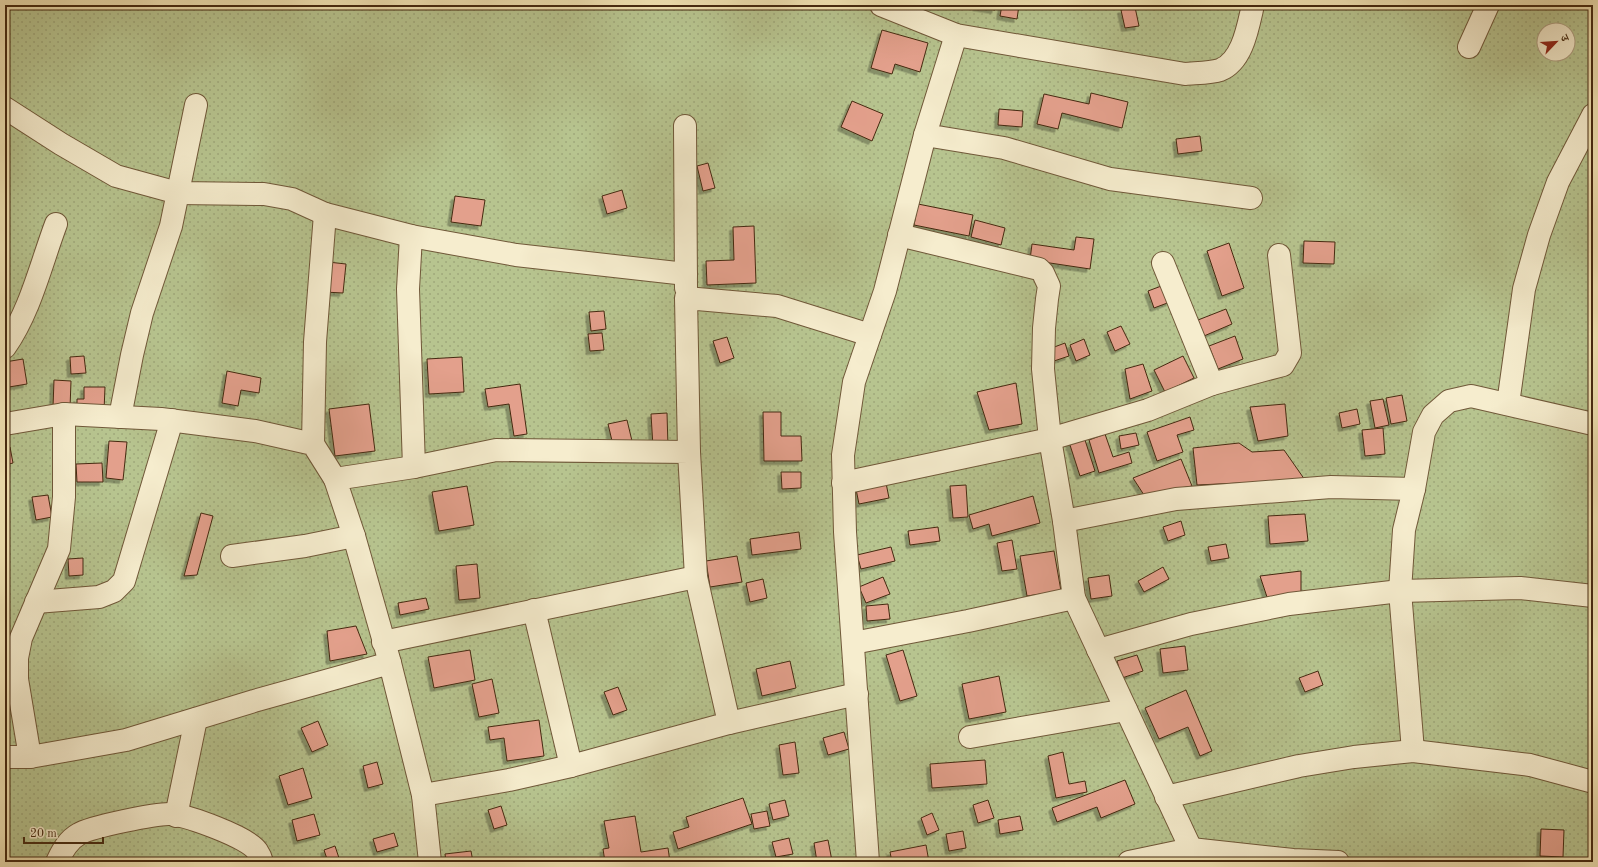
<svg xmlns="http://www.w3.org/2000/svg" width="1598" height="867" viewBox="0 0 1598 867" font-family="'Old Standard TT','Noto Serif Devanagari',serif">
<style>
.grass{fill:url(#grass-dots);stroke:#7e7650;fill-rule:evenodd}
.building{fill:#e3a08c;stroke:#452910;filter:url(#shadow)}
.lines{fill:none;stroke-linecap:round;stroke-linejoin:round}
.minor-casing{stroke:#705839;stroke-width:24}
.minor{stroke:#f6edce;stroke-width:22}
</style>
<defs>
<pattern id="grass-dots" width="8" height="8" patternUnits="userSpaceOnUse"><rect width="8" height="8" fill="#b7c48f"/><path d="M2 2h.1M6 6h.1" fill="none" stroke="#9fa87a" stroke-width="1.8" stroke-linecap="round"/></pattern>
<filter id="shadow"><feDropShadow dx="-3.5" dy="3.5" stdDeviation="0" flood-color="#0004"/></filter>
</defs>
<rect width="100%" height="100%" fill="#f1e3b3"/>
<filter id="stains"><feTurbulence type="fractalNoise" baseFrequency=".005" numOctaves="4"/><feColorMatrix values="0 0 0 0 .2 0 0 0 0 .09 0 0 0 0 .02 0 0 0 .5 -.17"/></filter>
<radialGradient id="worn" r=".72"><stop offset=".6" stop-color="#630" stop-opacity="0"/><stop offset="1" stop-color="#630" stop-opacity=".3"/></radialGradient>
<path class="grass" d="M5,5h1588v857h-1588zM1544,30h24v24h-24z"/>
<g class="building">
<polygon points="977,5 996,5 995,10 976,7"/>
<polygon points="1002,5 1019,5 1017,19 1000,16"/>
<polygon points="1135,7 1139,26 1125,28 1121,10"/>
<polygon points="882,30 928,43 920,72 895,64 892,74 871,68"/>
<polygon points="1091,93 1128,102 1122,128 1062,113 1058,129 1037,124 1044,94 1089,104"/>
<polygon points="852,101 883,114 872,141 841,127"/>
<polygon points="999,109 1023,111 1022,127 998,125"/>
<polygon points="1200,136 1202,151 1178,154 1176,139"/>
<polygon points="708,163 715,188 703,191 697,166"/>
<polygon points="622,190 627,208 607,214 602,196"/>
<polygon points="455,196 485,200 481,226 451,222"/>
<polygon points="918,204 973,215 969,236 914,225"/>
<polygon points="975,220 1005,228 1001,245 971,237"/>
<polygon points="754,226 756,283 707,285 706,261 734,260 733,227"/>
<polygon points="1076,237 1094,239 1090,269 1030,260 1032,244 1074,250"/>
<polygon points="1304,241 1335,242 1334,264 1303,263"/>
<polygon points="1229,243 1244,288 1222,296 1207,251"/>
<polygon points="328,262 346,264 343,293 324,292"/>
<polygon points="1164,285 1170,302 1154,308 1148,291"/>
<polygon points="1226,309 1232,324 1204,336 1198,320"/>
<polygon points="604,311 606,329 591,331 589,312"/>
<polygon points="1121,326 1130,344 1115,351 1107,332"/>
<polygon points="602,333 604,350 590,351 588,334"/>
<polygon points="1235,336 1243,359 1218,369 1209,346"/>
<polygon points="727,337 734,358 720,363 713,341"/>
<polygon points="1084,339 1090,355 1076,361 1070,345"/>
<polygon points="1065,343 1069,356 1054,361 1049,349"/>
<polygon points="84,356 86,373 71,374 70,357"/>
<polygon points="1183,356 1194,378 1165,392 1154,370"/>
<polygon points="462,357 464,392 429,394 427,359"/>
<polygon points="23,359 27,384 9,387 5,362"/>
<polygon points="1143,364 1152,391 1130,399 1125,369"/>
<polygon points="227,371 261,378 259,393 241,390 238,406 222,403"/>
<polygon points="54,380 71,381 70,408 53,407"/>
<polygon points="1016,383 1022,424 989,430 977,392"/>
<polygon points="520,384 527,434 514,436 509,404 488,407 485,389"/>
<polygon points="84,387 105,387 104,411 77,410 77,399 84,399"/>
<polygon points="1402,395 1407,421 1391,424 1386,398"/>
<polygon points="1383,399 1389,425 1375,428 1370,401"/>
<polygon points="369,404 375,451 335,456 329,409"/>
<polygon points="1285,404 1288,436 1258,441 1250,407"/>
<polygon points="1357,409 1360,424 1342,428 1339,413"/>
<polygon points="763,412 781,412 781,436 801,436 802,461 764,461"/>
<polygon points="667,413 668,447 653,447 651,414"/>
<polygon points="1190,417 1194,430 1177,435 1183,452 1157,461 1147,432"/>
<polygon points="627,420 632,441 613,445 608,424"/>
<polygon points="1383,428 1385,454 1365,456 1362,430"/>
<polygon points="1136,433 1139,445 1121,449 1119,436"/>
<polygon points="1105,434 1113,457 1129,452 1132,463 1099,473 1089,440"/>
<polygon points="1084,437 1095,471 1080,476 1069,442"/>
<polygon points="109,441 127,442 123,480 106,478"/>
<polygon points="1239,443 1252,452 1284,450 1305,480 1197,485 1193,448"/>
<polygon points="10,447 13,463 5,465 5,448"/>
<polygon points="1181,459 1192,486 1144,495 1133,478"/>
<polygon points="102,463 103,482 77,482 76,464"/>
<polygon points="781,472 801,472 801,488 782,489"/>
<polygon points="886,483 889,498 859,504 856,489"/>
<polygon points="966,485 968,517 953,518 950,486"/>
<polygon points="467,486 474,525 439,531 432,492"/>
<polygon points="48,495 52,517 36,520 32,497"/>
<polygon points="1033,496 1040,523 992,536 989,524 973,529 969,515"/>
<polygon points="201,513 213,516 197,575 184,576"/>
<polygon points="1305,514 1308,541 1270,544 1268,516"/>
<polygon points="1181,521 1185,535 1168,541 1163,527"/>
<polygon points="938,527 940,541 910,545 908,531"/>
<polygon points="799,532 801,549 752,555 750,539"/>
<polygon points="1012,540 1017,569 1002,571 997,543"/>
<polygon points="1226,544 1229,558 1211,561 1208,547"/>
<polygon points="891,547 895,561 861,569 857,555"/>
<polygon points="1054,551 1061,591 1027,596 1020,556"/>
<polygon points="737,556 742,582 710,587 706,561"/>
<polygon points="83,558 83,575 69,576 68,559"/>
<polygon points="477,564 480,598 459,600 456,566"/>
<polygon points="1163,567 1169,579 1144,592 1138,581"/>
<polygon points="1301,571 1301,594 1267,597 1260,576"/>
<polygon points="1109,575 1112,596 1091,599 1088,578"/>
<polygon points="883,577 890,594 866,603 859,587"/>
<polygon points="763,579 767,598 750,602 746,583"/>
<polygon points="426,598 429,609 400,615 398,603"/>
<polygon points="888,604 890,619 867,621 866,606"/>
<polygon points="356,626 367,654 330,661 327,631"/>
<polygon points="1185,646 1188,670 1163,673 1160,649"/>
<polygon points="470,650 475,680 434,688 428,657"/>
<polygon points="903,650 917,696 900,701 886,655"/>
<polygon points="1137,655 1143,671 1122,678 1117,661"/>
<polygon points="790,661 796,688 762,696 756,669"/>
<polygon points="1318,671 1323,685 1305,692 1299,678"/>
<polygon points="999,676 1006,712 969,719 962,684"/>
<polygon points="492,679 499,713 479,717 472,684"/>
<polygon points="618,687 627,710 613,715 604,692"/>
<polygon points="1186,690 1212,751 1200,756 1188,727 1159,739 1145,708"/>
<polygon points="539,720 544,756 507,761 504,738 490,740 488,727"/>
<polygon points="318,721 328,745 312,752 301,728"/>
<polygon points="844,732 849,749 828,755 823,738"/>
<polygon points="795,742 799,773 783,775 779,745"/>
<polygon points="1063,752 1069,784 1085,781 1087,792 1056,798 1048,756"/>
<polygon points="985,760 987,784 932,788 930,764"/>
<polygon points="377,762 383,784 368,788 363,766"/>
<polygon points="303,768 312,798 288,805 279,776"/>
<polygon points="1125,780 1135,804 1101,818 1097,807 1057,822 1052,808"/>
<polygon points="743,798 752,824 678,849 673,832 689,827 686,817"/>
<polygon points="785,800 789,816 773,820 769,804"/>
<polygon points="988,800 994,818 978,823 973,805"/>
<polygon points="501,806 507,825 494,829 488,810"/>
<polygon points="767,811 770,826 754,829 751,814"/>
<polygon points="932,813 939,830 927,835 921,818"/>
<polygon points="314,814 320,835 297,841 292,820"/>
<polygon points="635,816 641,852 668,848 670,862 605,862 603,849 609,848 604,821"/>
<polygon points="1020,816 1023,830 1000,834 998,820"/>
<polygon points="1541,829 1564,830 1563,857 1540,856"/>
<polygon points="963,831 966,848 949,851 946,834"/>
<polygon points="394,833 398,846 377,852 373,839"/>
<polygon points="789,838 793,854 776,857 772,842"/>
<polygon points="828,840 832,861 817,862 814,843"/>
<polygon points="926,845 929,862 892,862 890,852"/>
<polygon points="335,846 340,861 328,862 324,850"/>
<polygon points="471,851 473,862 446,862 445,854"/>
</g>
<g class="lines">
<g class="minor-casing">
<g id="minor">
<path d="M881,5l75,30 229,39c10,-1 26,-1 35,-4 23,-9 28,-44 33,-65"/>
<polyline points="956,35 925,135 1004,148 1110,179 1251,198"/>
<polyline points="1469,47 1488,5"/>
<polyline points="5,108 61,144 116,176 178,193 264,194 292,199 325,214"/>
<polyline points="685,126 686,288"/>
<polyline points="899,235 1039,269 1043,273 1049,286 1047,299 1044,328 1043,369 1050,439 1148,410 1212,384 1283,365 1290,353 1279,255"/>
<polyline points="411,236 408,289 414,467"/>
<polyline points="1163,263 1212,384"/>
<path d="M5,347c25,-35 36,-83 51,-123"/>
<polyline points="1508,404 1524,289 1539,235 1558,182 1593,115"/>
<polyline points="120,417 132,355 142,313 171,226 196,105"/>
<polyline points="5,424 64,414 161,419 255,431 313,444 335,479"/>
<polyline points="313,444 315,342 325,214 411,236 516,255 686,274"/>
<polyline points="689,452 686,298 777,306 870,335"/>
<polyline points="843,483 1050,439 1064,521 1074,598"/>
<polyline points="1064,521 1176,499 1331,487 1414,489"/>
<polyline points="232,556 305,546 354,536"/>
<polyline points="36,602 99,597 114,591 124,581 172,420"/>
<polyline points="534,610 571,766"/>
<polyline points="383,642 696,577"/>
<polyline points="853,643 968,621 1074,598 1191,849"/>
<polyline points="1098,650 1191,624 1289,604 1400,591 1520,588 1593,596"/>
<polyline points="390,663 354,536 335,479 414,467 496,450 689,452 696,577 729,723 571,766 509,780 423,795"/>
<polyline points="729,723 857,694"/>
<polyline points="970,737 1126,710"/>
<polyline points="1413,751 1400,591 1404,530 1414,489 1424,432 1433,415 1449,401 1471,396 1593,424"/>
<polyline points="5,757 30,757 126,740 254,701 390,663 423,795 430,862"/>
<polyline points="30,757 17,679 17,658 21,638 59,549 64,497 64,414"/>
<polyline points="1166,797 1299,766 1354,757 1413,751 1530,765 1593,782"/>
<polyline points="176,816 196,719"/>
<path d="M57,862c5,-11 11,-22 22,-28 11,-7 79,-21 92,-20 17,2 77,23 86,37 2,3 4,7 5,11"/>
<polyline points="868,862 845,532 843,455 854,382 885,291 925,135"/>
<polyline points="1129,862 1191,849 1293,860 1338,862"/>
</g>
</g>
<use href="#minor" class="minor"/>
</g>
<rect width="1598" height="867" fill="none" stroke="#f1e3b3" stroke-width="20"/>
<rect x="6" y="6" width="1586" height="855" fill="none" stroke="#452910" stroke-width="2"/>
<rect x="10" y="10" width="1578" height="847" fill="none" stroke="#452910"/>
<g transform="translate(1556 42) rotate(65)"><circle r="19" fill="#f6edce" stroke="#af9f82"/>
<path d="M0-3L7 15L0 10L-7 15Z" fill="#8f2418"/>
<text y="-6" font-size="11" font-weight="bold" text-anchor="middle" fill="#452910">उ</text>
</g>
<path d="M24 837v6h79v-6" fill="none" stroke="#452910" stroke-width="2"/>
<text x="30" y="837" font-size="12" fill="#452910" stroke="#f6edce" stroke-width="3" paint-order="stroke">20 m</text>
<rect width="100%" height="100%" filter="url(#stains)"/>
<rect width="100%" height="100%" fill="url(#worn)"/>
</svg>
